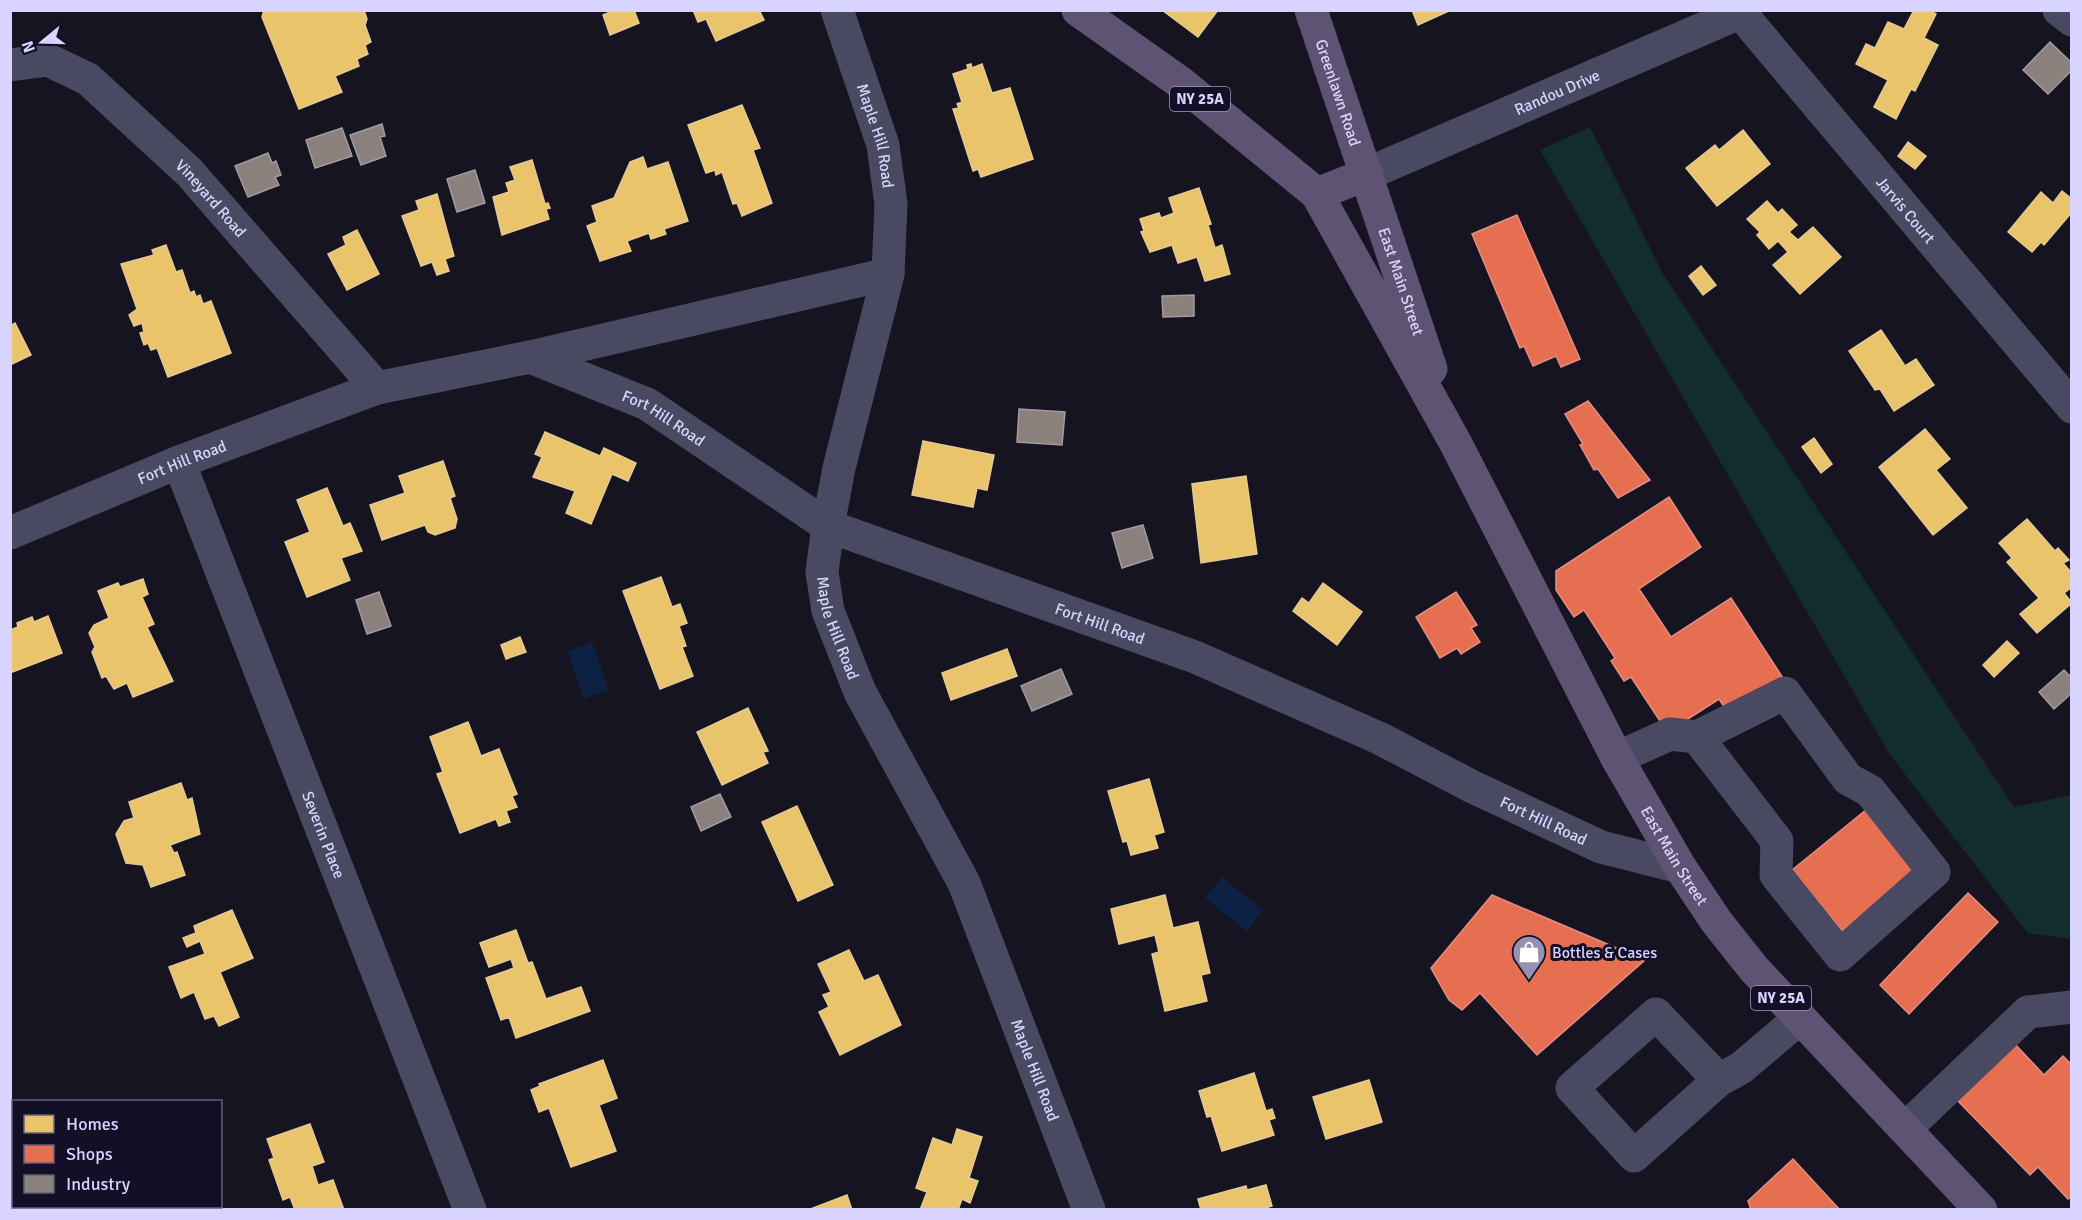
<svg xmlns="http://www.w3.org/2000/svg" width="2082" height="1220" viewBox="0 0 2082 1220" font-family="Signika,sans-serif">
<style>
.green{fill:#132c2d}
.water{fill:#0d2144}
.homes{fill:#e9c46a;stroke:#e4c997;stroke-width:1.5}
.shops{fill:#e76f51;stroke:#e38d85;stroke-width:1.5}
.industry{fill:#8a817c;stroke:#a29aa3;stroke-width:1.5}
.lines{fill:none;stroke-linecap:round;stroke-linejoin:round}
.minor{stroke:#4a4962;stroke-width:33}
.major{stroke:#5e5373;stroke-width:33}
.labels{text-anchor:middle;stroke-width:6;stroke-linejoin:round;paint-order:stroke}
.shield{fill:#130f26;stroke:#9e99be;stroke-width:1.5}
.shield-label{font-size:15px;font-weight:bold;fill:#d9d4ff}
.street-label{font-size:16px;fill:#d9d4ff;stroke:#130f26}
.poi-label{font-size:16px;fill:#d9d4ff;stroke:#130f26;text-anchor:start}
</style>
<rect width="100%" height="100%" fill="#161421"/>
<polygon class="green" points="1590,127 1663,274 2014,807 2071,795 2071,939 2028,933 1890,755 1540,150"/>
<g class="water">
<polygon points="592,642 609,690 584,699 567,651"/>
<polygon points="1222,877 1263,910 1247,931 1205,898"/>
</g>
<g class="homes">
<polygon points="264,10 364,10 367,19 365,25 371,42 365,45 368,54 357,59 359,66 335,76 342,92 299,109 262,17"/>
<polygon points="615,10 634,10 639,23 610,35 603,15"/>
<polygon points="693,10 759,10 764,20 716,41 706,19 698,22"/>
<polygon points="1162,10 1218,10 1198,37"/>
<polygon points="1412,10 1451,10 1418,25"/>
<polygon points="1914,10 1930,10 1936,14 1924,38 1938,45 1915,91 1911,89 1896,119 1874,107 1888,80 1856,64 1866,44 1875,48 1888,22 1904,29"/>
<polygon points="971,64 972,68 982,64 992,93 1010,88 1033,159 981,177 978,169 973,171 953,109 959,108 957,104 962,102 953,74 968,69 967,65"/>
<polygon points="742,105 760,148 753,150 772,203 742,216 737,203 733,204 722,172 716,175 715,170 706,173 688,125"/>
<polygon points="1743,130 1770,164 1717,206 1686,168 1715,145 1719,150"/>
<polygon points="1908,142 1926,156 1915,169 1898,156"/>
<polygon points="643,157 647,169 668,162 688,221 664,229 666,234 651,239 649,233 627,241 631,251 600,261 587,226 597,222 592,206 614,198 630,162"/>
<polygon points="532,160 545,204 548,203 550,208 546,209 549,219 502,235 493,197 509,192 506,183 515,180 510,167"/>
<polygon points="1199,188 1211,224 1208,225 1215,248 1222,245 1230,274 1205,281 1197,257 1178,263 1172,245 1150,252 1141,232 1144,231 1140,219 1159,213 1161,218 1174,213 1169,198"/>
<polygon points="2062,191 2072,199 2072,212 2044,245 2041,242 2032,252 2008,232 2041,192 2053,203"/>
<polygon points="437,194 454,256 445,259 449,271 437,275 432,262 421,266 402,216 419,210 416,201"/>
<polygon points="1767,201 1778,213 1782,209 1797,225 1789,232 1798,240 1813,227 1841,257 1800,294 1773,265 1788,252 1778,241 1769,249 1757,235 1760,232 1747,219"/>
<polygon points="357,230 379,274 347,290 328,254 346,245 343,237"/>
<polygon points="166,245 176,272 182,270 190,293 194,291 196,297 200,295 203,304 211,301 231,353 168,377 157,348 151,350 148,343 144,345 140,333 144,332 142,323 134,326 129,315 137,309 121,264 154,255 152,250"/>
<polygon points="1701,266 1716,285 1703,295 1689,276"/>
<polygon points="15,323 31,355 12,364 10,326"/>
<polygon points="1881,330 1905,366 1916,359 1934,385 1894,411 1880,389 1875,390 1849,351"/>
<polygon points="1925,429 1950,459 1936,470 1967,508 1933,535 1879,467"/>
<polygon points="545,432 600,456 604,448 636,463 628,481 612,474 591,524 566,513 575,491 533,477 542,457 535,454"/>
<polygon points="1814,438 1832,464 1821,473 1802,447"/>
<polygon points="923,441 994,455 987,490 977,488 973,507 912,495"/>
<polygon points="443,461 455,496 450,498 457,519 455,528 435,535 428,532 425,525 382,540 370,505 405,493 399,476"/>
<polygon points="1246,476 1257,554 1201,563 1192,484"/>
<polygon points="327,488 343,526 350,523 362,551 341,558 350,580 307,597 285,542 310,532 297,500"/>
<polygon points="2027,519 2055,551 2058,548 2069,560 2063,563 2072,573 2072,587 2064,593 2072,603 2037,633 2020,614 2039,598 2007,562 2012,558 1999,543"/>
<polygon points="661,577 672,607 680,604 687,623 679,626 686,646 682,647 693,676 660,689 623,591"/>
<polygon points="143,579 148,594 142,597 154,624 147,627 173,681 133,697 127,683 114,689 106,676 102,678 92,652 95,647 89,633 94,625 109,618 98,591 118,583 120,587"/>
<polygon points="1323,583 1362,612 1337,645 1293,611 1302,598 1309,603"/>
<polygon points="48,616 62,653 10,673 10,630 18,627 17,623 32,617 34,622"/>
<polygon points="520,637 526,652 506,659 501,645"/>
<polygon points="2007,641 2019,653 1994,677 1983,665"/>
<polygon points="1007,649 1017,676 951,700 942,673"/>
<polygon points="748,708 768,751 763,752 768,763 722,785 697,732"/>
<polygon points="468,722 481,756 499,749 517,794 512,796 517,807 506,811 510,822 499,826 496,819 460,833 437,774 443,772 430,737"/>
<polygon points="1149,779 1164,832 1154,835 1158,848 1131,855 1127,841 1123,842 1108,791"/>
<polygon points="181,783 187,800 192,798 200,834 170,845 174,853 177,852 185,875 151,887 143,865 126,863 116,834 124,821 134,818 129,802"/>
<polygon points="797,806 833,885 798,901 762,822"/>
<polygon points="1165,895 1173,928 1198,922 1210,973 1201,975 1207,1001 1165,1011 1152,954 1159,952 1155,935 1119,944 1111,909"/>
<polygon points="232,910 253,958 220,972 239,1017 219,1026 214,1016 205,1019 194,992 181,998 169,967 205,954 200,941 187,947 183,938 196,933 194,926"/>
<polygon points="516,930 528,963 532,962 546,999 581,987 590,1011 516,1038 509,1017 501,1020 486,978 514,968 511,959 489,967 480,943"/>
<polygon points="849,950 864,981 878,975 901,1025 840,1055 819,1012 829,1007 823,995 831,992 818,964"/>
<polygon points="603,1060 617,1098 599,1105 616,1151 571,1167 549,1108 539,1112 531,1090 540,1086 539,1084"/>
<polygon points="1254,1073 1266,1111 1272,1109 1275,1118 1269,1120 1274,1135 1222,1151 1211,1116 1207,1117 1199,1091"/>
<polygon points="1369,1080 1382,1122 1326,1139 1313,1097"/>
<polygon points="310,1124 324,1162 312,1166 318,1185 333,1180 344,1210 295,1210 290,1197 283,1200 269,1160 274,1158 267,1139"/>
<polygon points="957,1129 982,1137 969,1178 978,1181 970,1203 962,1199 958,1210 920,1210 927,1192 916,1188 933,1138 952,1145"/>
<polygon points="1266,1185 1272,1206 1259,1210 1201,1210 1198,1199 1246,1186 1247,1190"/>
<polygon points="847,1195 852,1210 808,1210"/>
</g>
<g class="shops">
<polygon points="1517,215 1580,359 1561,367 1556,356 1533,366 1524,346 1520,348 1472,234"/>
<polygon points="1588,401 1650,480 1618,498 1598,469 1594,470 1580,445 1583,444 1565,414"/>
<polygon points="1669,497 1701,547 1639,589 1671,637 1731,598 1783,678 1730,716 1719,699 1674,728 1664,727 1631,677 1624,681 1611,661 1615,658 1584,610 1574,617 1556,590 1556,571"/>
<polygon points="1456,592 1477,625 1471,628 1480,642 1461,654 1457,648 1440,658 1416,617"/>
<polygon points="1872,805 1921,867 1842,931 1792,870"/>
<polygon points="1968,893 1998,922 1909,1014 1880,985"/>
<polygon points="1492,895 1645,960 1537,1055 1480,993 1462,1010 1449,1000 1431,968"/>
<polygon points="2014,1043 2044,1075 2063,1056 2072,1065 2072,1196 2068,1199 2038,1167 2030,1175 1957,1100"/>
<polygon points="1793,1159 1840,1210 1751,1210 1748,1201"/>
</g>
<g class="industry">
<polygon points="2050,42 2072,63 2072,70 2048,94 2023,70"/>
<polygon points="382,124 385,136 380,137 386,156 361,165 350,135"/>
<polygon points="342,128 352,156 315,168 306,140"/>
<polygon points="268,153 272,163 276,161 281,175 275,177 279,185 248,197 235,166"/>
<polygon points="475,170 485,203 457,212 447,179"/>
<polygon points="1194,295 1194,316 1163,317 1162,296"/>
<polygon points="1019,409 1065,412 1062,445 1017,442"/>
<polygon points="1143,525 1153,558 1122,568 1112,533"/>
<polygon points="379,592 391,626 367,634 356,600"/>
<polygon points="1061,669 1072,694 1032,711 1021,686"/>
<polygon points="2064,670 2072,678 2072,693 2054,709 2039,692"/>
<polygon points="720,794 731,817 701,831 691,807"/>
</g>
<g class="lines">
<g class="minor">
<path id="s1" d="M837,10l46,135 8,59 -3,70 -49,194 -11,58 -6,46 6,39 32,81 104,191 125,327"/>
<path id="s2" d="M1738,10l334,397"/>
<polyline points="2059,10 2072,20"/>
<path id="s3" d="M10,65l38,-5 40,19 101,93 188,216"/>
<path id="s4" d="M1367,174l379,-164"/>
<polyline points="530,357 888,274"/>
<path id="s5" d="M179,462l291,748"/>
<path id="s6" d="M10,533l169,-71 198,-74 153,-31 117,47 181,122 367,131 184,81 94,49 128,60 79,20"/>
<polyline points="1617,758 1670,734 1697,737 1777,841 1776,875 1840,955 1934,872 1870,791 1848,779 1785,693 1697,737"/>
<polyline points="1719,1080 1656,1014 1572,1088 1634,1156 1719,1080 1741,1068 1800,1018"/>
<polyline points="1905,1129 2028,1012 2072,1007"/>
</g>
<g class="major">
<path id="s7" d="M1078,10l103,73 136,111 138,248 162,316 63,109 36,54 38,48 227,241"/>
<path id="s8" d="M1311,10l120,359"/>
<polyline points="1317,194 1367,174"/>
</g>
</g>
<defs>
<g id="shop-pin" transform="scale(1.725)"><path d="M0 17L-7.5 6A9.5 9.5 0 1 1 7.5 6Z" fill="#9591b1" stroke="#130f26"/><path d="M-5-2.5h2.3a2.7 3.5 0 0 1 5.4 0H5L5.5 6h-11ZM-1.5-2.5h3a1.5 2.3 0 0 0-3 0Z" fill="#fff"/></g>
</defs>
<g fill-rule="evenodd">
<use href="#shop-pin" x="1529" y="952"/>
</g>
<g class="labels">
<g class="shield">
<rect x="1170" y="87" width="60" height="24" rx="4.5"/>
<rect x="1751" y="986" width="60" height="24" rx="4.5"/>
</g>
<g class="shield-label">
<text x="1200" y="104">NY 25A</text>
<text x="1781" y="1003">NY 25A</text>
</g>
<g class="street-label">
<text dy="6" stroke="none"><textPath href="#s8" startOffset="87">Greenlawn Road</textPath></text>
<text dy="6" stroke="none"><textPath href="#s4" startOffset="207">Randou Drive</textPath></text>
<text dy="6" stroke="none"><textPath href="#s1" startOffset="132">Maple Hill Road</textPath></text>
<text dy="6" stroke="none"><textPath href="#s3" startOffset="254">Vineyard Road</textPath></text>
<text dy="6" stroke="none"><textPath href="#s2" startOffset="261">Jarvis Court</textPath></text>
<text dy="6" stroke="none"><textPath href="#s8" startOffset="286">East Main Street</textPath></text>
<text dy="6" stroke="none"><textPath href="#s6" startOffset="698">Fort Hill Road</textPath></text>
<text dy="6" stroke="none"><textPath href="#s6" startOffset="186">Fort Hill Road</textPath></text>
<text dy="6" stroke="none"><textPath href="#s6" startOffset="1184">Fort Hill Road</textPath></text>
<text dy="6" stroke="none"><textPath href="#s1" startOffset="636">Maple Hill Road</textPath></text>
<text dy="6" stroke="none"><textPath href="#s6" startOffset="1670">Fort Hill Road</textPath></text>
<text dy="6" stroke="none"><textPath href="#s5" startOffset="400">Severin Place</textPath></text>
<text dy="6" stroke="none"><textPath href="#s7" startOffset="1054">East Main Street</textPath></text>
<text dy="6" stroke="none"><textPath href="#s1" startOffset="1122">Maple Hill Road</textPath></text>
</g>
<g class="poi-label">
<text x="1552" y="958">Bottles &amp; Cases</text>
</g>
</g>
<rect width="2082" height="1220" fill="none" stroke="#d9d4ff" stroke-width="24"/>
<rect x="12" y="1100" width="210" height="108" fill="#130f26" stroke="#625e7d" stroke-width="1.5"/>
<rect x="24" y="1115" width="30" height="18" fill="#e9c46a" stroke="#625e7d" stroke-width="1.5"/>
<text x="66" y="1130" font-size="18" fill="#d9d4ff">Homes</text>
<rect x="24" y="1145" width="30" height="18" fill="#e76f51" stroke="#625e7d" stroke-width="1.5"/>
<text x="66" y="1160" font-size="18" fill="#d9d4ff">Shops</text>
<rect x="24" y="1175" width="30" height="18" fill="#8a817c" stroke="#625e7d" stroke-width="1.5"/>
<text x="66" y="1190" font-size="18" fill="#d9d4ff">Industry</text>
<g transform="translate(42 42) rotate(251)" stroke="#130f26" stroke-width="4.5" paint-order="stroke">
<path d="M0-4.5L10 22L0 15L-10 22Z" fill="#d9d4ff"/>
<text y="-9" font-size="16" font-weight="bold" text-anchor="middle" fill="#d9d4ff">N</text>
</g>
</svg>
